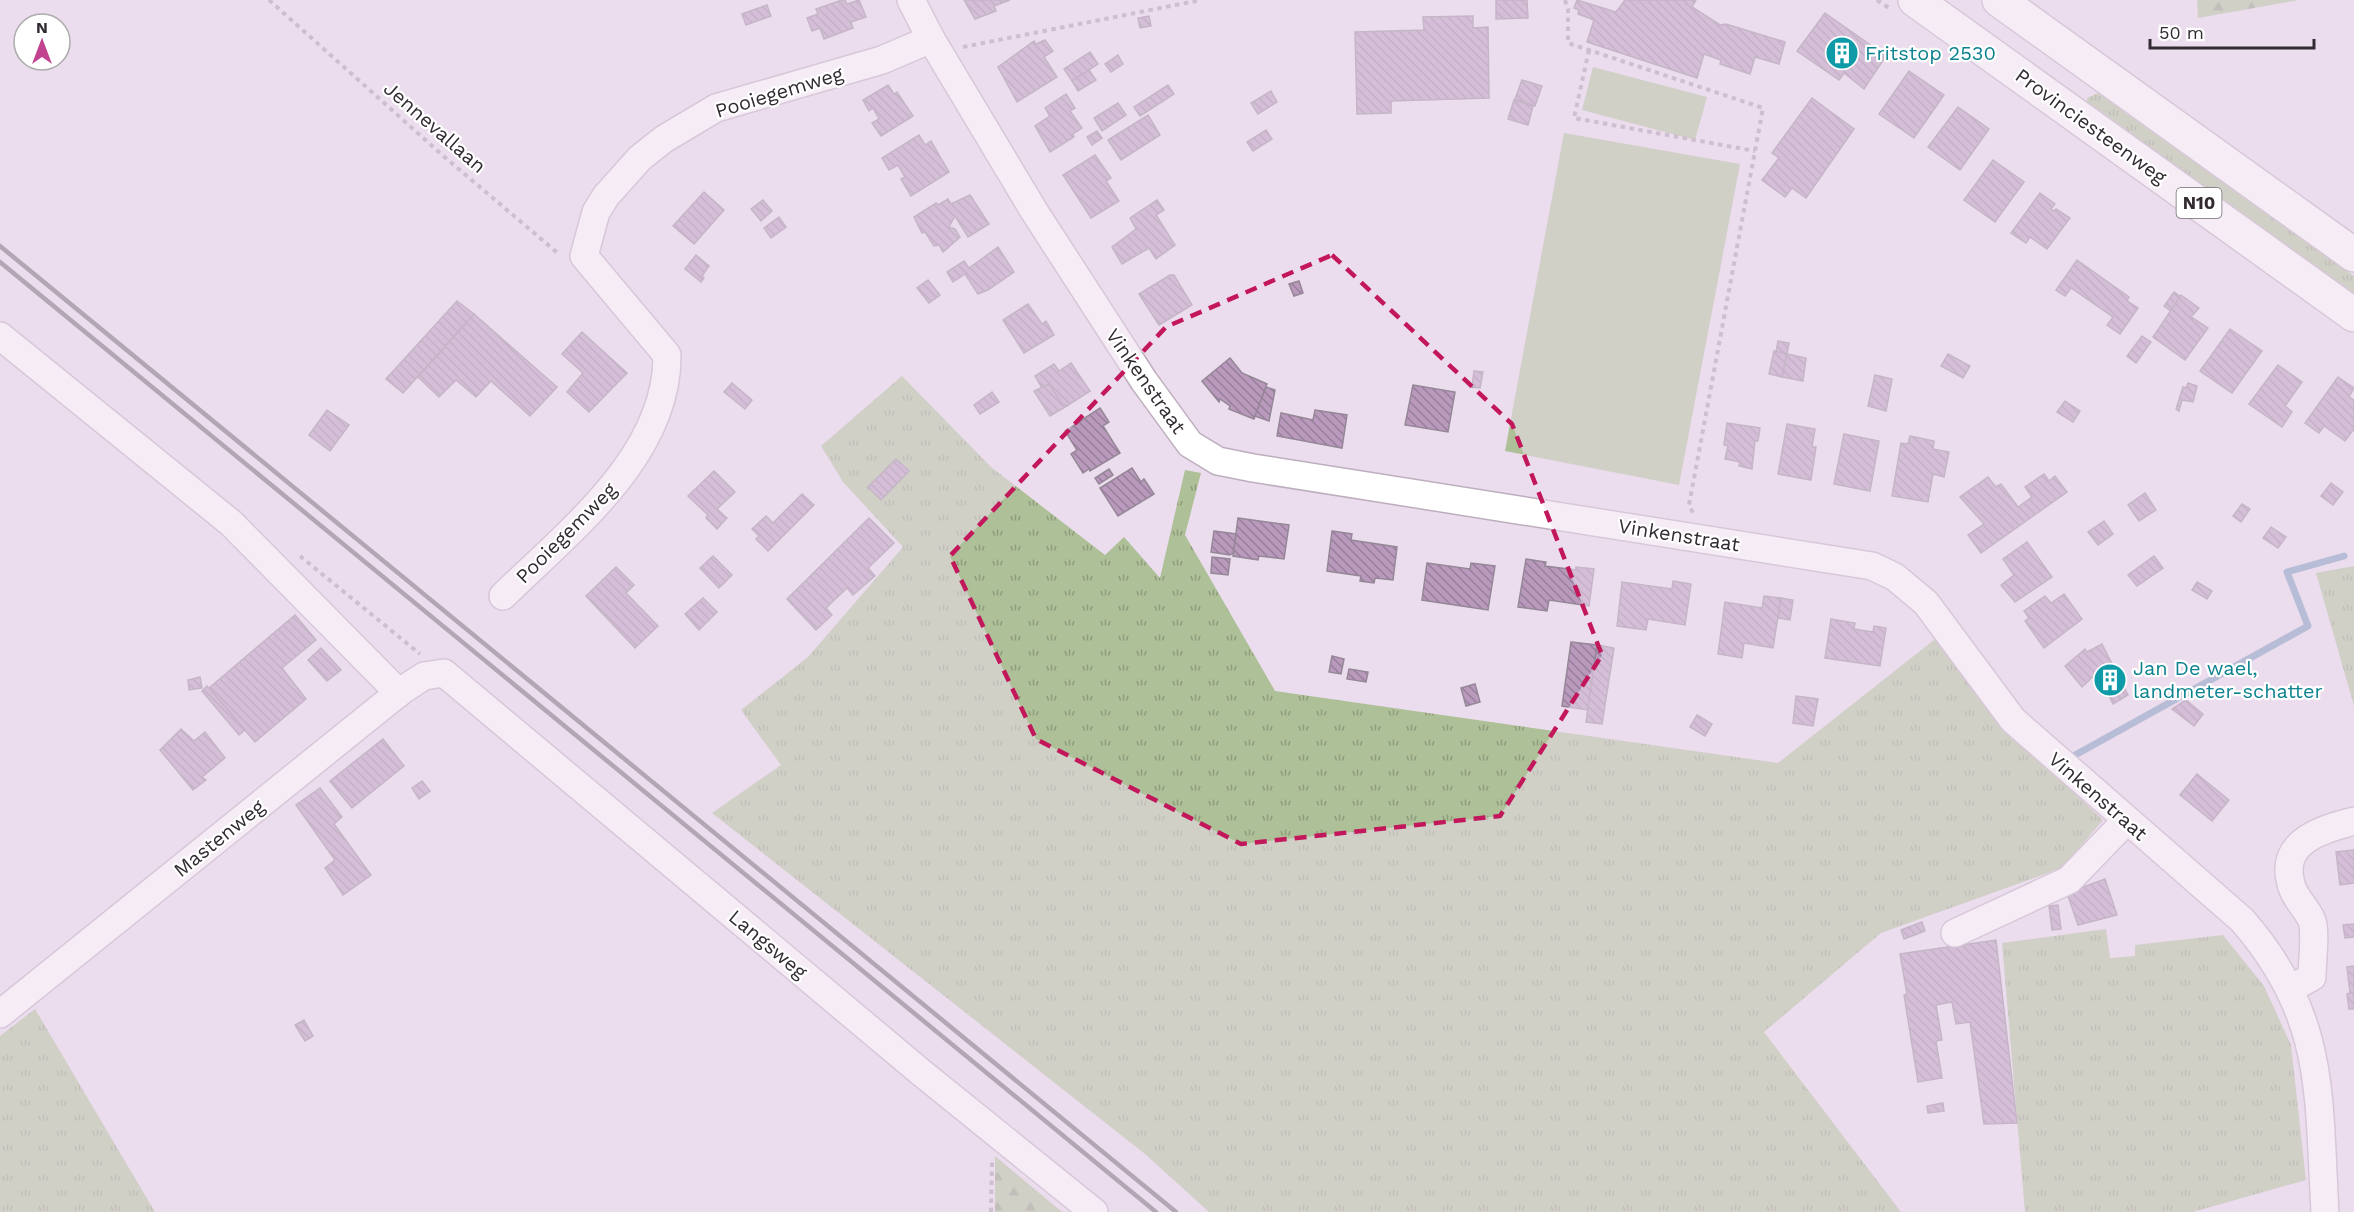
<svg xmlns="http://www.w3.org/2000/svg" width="2354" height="1212" viewBox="0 0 2354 1212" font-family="'Work Sans',sans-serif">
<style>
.grass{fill:url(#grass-tufts)}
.forest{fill:url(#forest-firs)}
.garden{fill:#aec098}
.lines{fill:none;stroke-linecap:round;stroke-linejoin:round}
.stream{stroke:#7797b8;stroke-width:7}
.building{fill:url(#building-back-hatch);stroke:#958797;stroke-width:1.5}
.minor-casing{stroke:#bdaebe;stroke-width:30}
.major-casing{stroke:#bdaebe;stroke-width:36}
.path{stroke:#a79ba8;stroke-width:4;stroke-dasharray:4.5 4.5;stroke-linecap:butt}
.minor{stroke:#fff;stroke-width:27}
.major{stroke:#fff;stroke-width:33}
.rail{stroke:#6d646d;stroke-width:4.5}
.marked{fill:none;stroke:#c2185b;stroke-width:4.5;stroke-dasharray:12 8;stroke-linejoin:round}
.labels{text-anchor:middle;stroke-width:4.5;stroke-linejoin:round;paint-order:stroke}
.shield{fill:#fff;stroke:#706b70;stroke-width:1.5}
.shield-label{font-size:18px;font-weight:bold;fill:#322c32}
.culture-label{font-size:20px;fill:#0d838f;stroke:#fff;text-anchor:start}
.street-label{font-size:20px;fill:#322c32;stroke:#fff}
</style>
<defs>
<pattern id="grass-tufts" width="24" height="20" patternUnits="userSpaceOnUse" patternTransform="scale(1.5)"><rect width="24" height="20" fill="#aec098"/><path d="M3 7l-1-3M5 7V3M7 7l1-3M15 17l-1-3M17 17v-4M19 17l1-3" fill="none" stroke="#8e9c7d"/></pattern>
<pattern id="forest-firs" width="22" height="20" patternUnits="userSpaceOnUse" patternTransform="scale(1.5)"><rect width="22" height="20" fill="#aec098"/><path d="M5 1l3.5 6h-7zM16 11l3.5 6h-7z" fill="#8e9c7d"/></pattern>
<pattern id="building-back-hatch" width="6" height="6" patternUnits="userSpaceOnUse" patternTransform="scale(1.5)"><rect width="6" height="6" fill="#b99abd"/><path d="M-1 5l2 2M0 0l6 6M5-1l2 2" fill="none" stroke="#977e9a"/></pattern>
</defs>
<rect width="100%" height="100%" fill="#ecddee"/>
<g class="grass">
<polygon points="2098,93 2354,276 2354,299 2087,107 2087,98"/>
<polygon points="902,376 991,467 1105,555 1124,537 1160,578 1185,470 1201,473 1185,535 1275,691 1778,763 1939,636 2005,727 2103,820 2062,868 1881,933 1764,1032 1901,1212 1209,1212 1145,1154 712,813 781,765 741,710 808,657 903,547 843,482 821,446"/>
<polygon points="2354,566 2354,706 2316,573"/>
<polygon points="2106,929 2110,958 2135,956 2135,945 2223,935 2264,986 2291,1045 2306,1180 2193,1212 2025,1212 2002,943"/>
<polygon points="35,1009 155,1212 0,1212 0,1036"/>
</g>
<g class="forest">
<polygon points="2197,0 2299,0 2198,18"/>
<polygon points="995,1156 1062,1212 995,1212"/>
</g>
<g class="garden">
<polygon points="1593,67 1707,97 1695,140 1582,110"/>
<polygon points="1564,133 1740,164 1679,485 1505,451"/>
</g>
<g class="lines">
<polyline class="stream" points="2068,759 2308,626 2287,572 2344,556"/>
</g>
<g class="building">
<polygon points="842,0 845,0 847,4 859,0 866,17 851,22 853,28 824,39 820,28 812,31 807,18 818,14 816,9"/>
<polygon points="964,0 1010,0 994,6 996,11 975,19"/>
<polygon points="1496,0 1527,0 1528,18 1496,19"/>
<polygon points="1577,0 1616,12 1625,0 1696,0 1692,7 1720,25 1726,24 1785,42 1779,64 1755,57 1750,74 1720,64 1721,60 1704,54 1697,78 1587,42 1594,20 1578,14 1579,10 1574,8"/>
<polygon points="767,5 771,16 746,25 742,14"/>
<polygon points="1825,13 1886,56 1864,89 1844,73 1839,80 1797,51"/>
<polygon points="1149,16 1151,26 1140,28 1138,18"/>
<polygon points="1473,16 1473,28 1488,27 1489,98 1391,101 1391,113 1357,114 1355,32 1424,30 1423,17"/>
<polygon points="1045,40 1053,51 1044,57 1057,77 1017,102 998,67 1034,41 1036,44"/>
<polygon points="1090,52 1098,64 1072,81 1064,69"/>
<polygon points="1118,55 1123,64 1111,72 1105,64"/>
<polygon points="1089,70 1096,80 1078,91 1072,81"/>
<polygon points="1909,71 1944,95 1914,138 1879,114"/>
<polygon points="1522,80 1542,86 1535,106 1515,99"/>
<polygon points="888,85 894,94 897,92 913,116 881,136 872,123 879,119 873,108 869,111 863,100"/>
<polygon points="1168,85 1174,94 1140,116 1134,107"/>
<polygon points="1271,91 1277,102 1258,114 1251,103"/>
<polygon points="1066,94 1075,108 1070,111 1082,128 1073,134 1074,137 1050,152 1035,126 1050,116 1045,108"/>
<polygon points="1812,98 1854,129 1806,198 1792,188 1785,197 1762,180 1779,158 1772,153"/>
<polygon points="1514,100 1533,106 1528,125 1508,119"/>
<polygon points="1118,103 1126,115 1102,131 1094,118"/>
<polygon points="1958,107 1989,129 1960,170 1928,147"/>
<polygon points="1148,115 1160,135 1121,160 1108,140"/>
<polygon points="1266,130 1272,139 1253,151 1247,142"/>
<polygon points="1097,131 1102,138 1092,145 1087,137"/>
<polygon points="919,135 925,145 931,141 949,172 911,196 901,179 905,177 898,165 889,170 882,158"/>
<polygon points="1095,155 1111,178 1106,181 1119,201 1091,218 1063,175"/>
<polygon points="1993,160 2024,182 1995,222 1964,200"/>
<polygon points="704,192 724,210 694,244 673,226"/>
<polygon points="2040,193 2055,204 2051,209 2054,211 2056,209 2070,218 2047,249 2030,237 2026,243 2011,233"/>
<polygon points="970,195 989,224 968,237 955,216 949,227 955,229 960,237 943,252 939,245 934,246 925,232 922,233 914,217 936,203 938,205 948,199 951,204"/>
<polygon points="763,200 772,211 761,221 751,209"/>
<polygon points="1157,200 1164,210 1156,215 1175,245 1156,259 1149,248 1122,264 1112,247 1136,229 1130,218"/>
<polygon points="779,217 786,227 771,238 764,228"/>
<polygon points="998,247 1014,272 988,290 978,294 965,274 953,282 947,272 964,261 969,268"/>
<polygon points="696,255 709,266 702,276 704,278 701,282 685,269"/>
<polygon points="2077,260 2129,297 2127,301 2138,308 2120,334 2107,325 2113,317 2071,288 2065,296 2056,290"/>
<polygon points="1170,275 1174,275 1192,305 1159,325 1139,294"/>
<polygon points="928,280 940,295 929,303 917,288"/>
<polygon points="1299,281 1303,293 1294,296 1289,284"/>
<polygon points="2174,292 2181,297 2171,311 2164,306"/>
<polygon points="2181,295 2199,308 2191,317 2208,328 2185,360 2153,337"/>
<polygon points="457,301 474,314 403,393 386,379"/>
<polygon points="1028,304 1042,324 1046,321 1054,335 1024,353 1003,320"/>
<polygon points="474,314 557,387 530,416 491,381 476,397 456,380 439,397 418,377"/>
<polygon points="2230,329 2262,351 2232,393 2200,371"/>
<polygon points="582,332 627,373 589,412 567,392 583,373 562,354"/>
<polygon points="2142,336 2151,342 2136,363 2127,356"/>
<polygon points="1778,341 1789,343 1787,354 1776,352"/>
<polygon points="1774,351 1787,354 1782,377 1769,374"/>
<polygon points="1787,354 1806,358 1803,381 1782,377"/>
<polygon points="1948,354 1970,366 1963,378 1941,366"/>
<polygon points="1230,358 1242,373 1267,384 1254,419 1229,409 1230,406 1220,399 1219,402 1202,381"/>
<polygon points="1071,363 1090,391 1067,406 1062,404 1049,384 1042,388 1035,376 1054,364 1059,371"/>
<polygon points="2278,365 2302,382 2285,406 2292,412 2282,427 2249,404"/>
<polygon points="1474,371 1483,372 1480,388 1472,387"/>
<polygon points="1875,375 1892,379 1886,411 1868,406"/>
<polygon points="2338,377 2354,388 2349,397 2354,400 2354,429 2345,441 2324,426 2319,433 2305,423"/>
<polygon points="732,383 752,400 745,409 724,392"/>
<polygon points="2188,383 2197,386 2193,402 2182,400 2179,411 2176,409 2183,387 2186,388"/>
<polygon points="1049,384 1062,404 1067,406 1050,416 1034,391"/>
<polygon points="1413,385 1455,392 1448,432 1405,425"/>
<polygon points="1266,387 1275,390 1269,421 1255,416"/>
<polygon points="992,392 999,402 980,414 974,405"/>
<polygon points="2065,401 2080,411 2073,422 2057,412"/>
<polygon points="1100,408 1109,422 1103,426 1120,453 1090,471 1089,469 1083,473 1071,454 1077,450 1065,431"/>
<polygon points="327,410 349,425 330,451 309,435"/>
<polygon points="1315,410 1347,415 1342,448 1277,436 1281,413 1313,420"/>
<polygon points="1727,423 1760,428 1758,441 1755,441 1752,469 1739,466 1740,462 1725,459 1728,446 1724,445"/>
<polygon points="1787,424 1815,429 1812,447 1816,447 1811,480 1778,474"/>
<polygon points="1844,434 1879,441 1870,491 1834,484"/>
<polygon points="1910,436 1934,441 1933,449 1949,452 1944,477 1933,474 1928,502 1892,496 1901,443 1908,444"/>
<polygon points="896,459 909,471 881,500 868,487"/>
<polygon points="1132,468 1141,482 1144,479 1154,494 1118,516 1100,488"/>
<polygon points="1109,469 1113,475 1099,484 1095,478"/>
<polygon points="714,471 735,492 717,509 727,518 717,529 706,518 708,515 688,496"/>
<polygon points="2044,474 2049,481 2055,476 2067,492 1981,553 1968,535 1984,524 1960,497 1988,477 1996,487 2001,484 2018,507 2032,497 2025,487"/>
<polygon points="2331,483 2343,492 2333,505 2321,496"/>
<polygon points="2145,493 2156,510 2139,521 2128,505"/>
<polygon points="802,494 814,505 768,551 756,539 759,536 752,529 766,516 773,523"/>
<polygon points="2242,504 2250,509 2241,522 2233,516"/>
<polygon points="869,518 894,543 868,568 875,576 853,595 847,588 826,608 832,615 816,630 787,599"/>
<polygon points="1238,518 1289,525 1284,559 1259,556 1258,560 1233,556"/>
<polygon points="2104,521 2113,534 2098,545 2088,532"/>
<polygon points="2271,527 2286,537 2278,548 2263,538"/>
<polygon points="1214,531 1236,534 1233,553 1230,555 1211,552"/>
<polygon points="1332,531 1352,534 1351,540 1397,547 1393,580 1375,578 1374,583 1360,581 1361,576 1327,571"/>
<polygon points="2027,542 2052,577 2015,602 2001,585 2014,575 2003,559"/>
<polygon points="713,556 732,575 719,588 700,568"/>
<polygon points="2154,556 2163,568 2137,586 2128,575"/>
<polygon points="1212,557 1230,559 1228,575 1211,573"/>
<polygon points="1526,559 1546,562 1545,566 1576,570 1576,567 1594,569 1589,606 1549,600 1547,611 1518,607"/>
<polygon points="1427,563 1470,569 1471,563 1495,566 1488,610 1422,600"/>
<polygon points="616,567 634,585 626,593 658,626 635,648 586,596"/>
<polygon points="1673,581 1691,584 1685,625 1648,619 1646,630 1617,626 1622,582 1672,589"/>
<polygon points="2197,582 2212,591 2207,599 2192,590"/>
<polygon points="2064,594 2082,619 2044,648 2025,621 2029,618 2024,611 2045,596 2051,603"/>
<polygon points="1764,596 1781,598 1773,648 1744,643 1742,658 1718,654 1725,602 1762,608"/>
<polygon points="703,598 717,612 699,630 685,614"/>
<polygon points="1781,598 1793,600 1790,620 1778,618"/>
<polygon points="295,615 316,640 282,668 306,699 255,742 209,688"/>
<polygon points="1831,619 1855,623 1854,629 1873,632 1874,626 1886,628 1880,666 1825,658"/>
<polygon points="1571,642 1597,645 1588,710 1562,706"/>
<polygon points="2102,644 2128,695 2113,704 2097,673 2082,687 2065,666 2085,649 2087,652"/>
<polygon points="1597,645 1614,648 1602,724 1586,722"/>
<polygon points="321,648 341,670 327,681 308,660"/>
<polygon points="1332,656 1344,659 1341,674 1329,672"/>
<polygon points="1349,669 1368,672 1366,682 1347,679"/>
<polygon points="200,677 202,688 189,690 188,680"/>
<polygon points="1475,684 1480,702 1466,706 1461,688"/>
<polygon points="207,686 245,730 239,735 202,691"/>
<polygon points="1796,696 1818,699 1813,726 1793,723"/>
<polygon points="2186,700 2203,714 2194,726 2172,709"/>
<polygon points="1697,715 1712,724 1705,736 1690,727"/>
<polygon points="181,729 194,741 205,732 225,758 202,777 206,780 193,790 160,750"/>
<polygon points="383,739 404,766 352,808 330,781"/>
<polygon points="2197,774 2229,800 2212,821 2180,795"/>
<polygon points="422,781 430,791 419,799 412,788"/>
<polygon points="320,788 342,817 334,824 371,875 343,895 325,868 335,860 296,805"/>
<polygon points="2354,850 2354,883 2340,885 2336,852"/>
<polygon points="2105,879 2117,915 2078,925 2067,893"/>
<polygon points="2058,905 2061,929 2052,930 2049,906"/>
<polygon points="1922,922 1925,931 1904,939 1901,930"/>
<polygon points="2354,924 2354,937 2345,938 2343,925"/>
<polygon points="1996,940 2017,1123 1984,1124 1970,1022 1956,1024 1952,1002 1936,1005 1942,1040 1936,1041 1942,1078 1918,1082 1904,995 1907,994 1900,954"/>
<polygon points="2354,966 2354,1009 2349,1009 2347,994 2350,993 2347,967"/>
<polygon points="304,1020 313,1036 305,1041 295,1025"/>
<polygon points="1943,1103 1944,1111 1928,1113 1927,1106"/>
</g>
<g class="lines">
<g class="minor-casing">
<g id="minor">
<path d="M911,0l20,39 103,172 110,170 46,63 28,17 35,7 619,98 23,11 31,26 87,117 229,200c84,96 76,173 83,292"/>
<polyline points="0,336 231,523 399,693"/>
<path d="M503,596c65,-64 165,-140 164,-241l-83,-99 12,-44 10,-16 34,-38 24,-19 52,-31 166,-48 49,-21"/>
<polyline points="1955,933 2069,880 2126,821"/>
<path d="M2290,989l22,-12c0,-14 4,-44 0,-56 -5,-13 -18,-23 -21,-37 -12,-43 32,-55 63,-63"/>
<polyline points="0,1014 401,691 424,676 444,673 923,1074 1094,1212"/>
</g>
</g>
<g class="major-casing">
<g id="major">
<polyline points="1915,0 2354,315"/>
<polyline points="1999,0 2354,255"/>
</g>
</g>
<g class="path">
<polyline points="269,0 441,154 560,255"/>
<polyline points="1565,0 1568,9 1568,43 1763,108 1689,505 1693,513"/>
<polyline points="1877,0 1889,8"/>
<polyline points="963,47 1201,0"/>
<polyline points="1589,50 1574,118 1755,151"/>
<polyline points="300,556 420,654"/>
<polyline points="991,1212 992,1161"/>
</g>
<use href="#minor" class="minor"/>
<use href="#major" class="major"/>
<g class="rail">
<polyline points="0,246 1176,1212"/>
<polyline points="0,262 1156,1212"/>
</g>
</g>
<path d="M0 0H2354V1212H0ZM1332,255l180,169 90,231 -102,161 -259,28 -205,-105 -86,-183 216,-229z" fill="#ecddee" fill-opacity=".55" fill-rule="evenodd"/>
<path class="marked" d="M1332,255l180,169 90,231 -102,161 -259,28 -205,-105 -86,-183 216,-229z"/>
<defs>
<g id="building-disc" transform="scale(1.725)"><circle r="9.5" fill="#0f9aa8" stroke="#fff"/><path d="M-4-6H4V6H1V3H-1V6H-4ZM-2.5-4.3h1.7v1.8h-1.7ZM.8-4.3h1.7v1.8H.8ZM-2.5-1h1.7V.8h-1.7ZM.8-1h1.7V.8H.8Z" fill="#fff"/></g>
</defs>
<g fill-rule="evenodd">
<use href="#building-disc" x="1842" y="53"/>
<use href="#building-disc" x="2110" y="680"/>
</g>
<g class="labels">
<rect class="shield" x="2176.5" y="188" width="45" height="30" rx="4.5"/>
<g class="shield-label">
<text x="2199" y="209">N10</text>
</g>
<g class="culture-label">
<text x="1865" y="60">Fritstop 2530</text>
<text x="2133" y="675">Jan De wael,<tspan x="2133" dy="23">landmeter-schatter</tspan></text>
</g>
<g class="street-label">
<text transform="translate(779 92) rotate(-17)" y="7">Pooiegemweg</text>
<text transform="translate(2091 126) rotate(36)" y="7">Provinciesteenweg</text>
<text transform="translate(435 127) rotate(41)" y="7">Jennevallaan</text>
<text transform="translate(1146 381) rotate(55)" y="7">Vinkenstraat</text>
<text transform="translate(566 533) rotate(-45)" y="7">Pooiegemweg</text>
<text transform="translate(1679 535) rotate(9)" y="7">Vinkenstraat</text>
<text transform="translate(2098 796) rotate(41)" y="7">Vinkenstraat</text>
<text transform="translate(219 838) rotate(-39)" y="7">Mastenweg</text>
<text transform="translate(768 944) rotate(40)" y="7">Langsweg</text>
</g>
</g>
<g transform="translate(42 42)"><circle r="28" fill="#ffffff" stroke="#adabad" stroke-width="1.5"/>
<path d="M0-4.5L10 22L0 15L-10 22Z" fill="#c2438f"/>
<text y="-9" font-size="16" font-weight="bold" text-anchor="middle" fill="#322c32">N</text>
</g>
<path d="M2150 39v9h164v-9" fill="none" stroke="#322c32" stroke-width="3"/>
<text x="2159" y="39" font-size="18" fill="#322c32" stroke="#ffffff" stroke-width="4.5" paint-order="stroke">50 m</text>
</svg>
